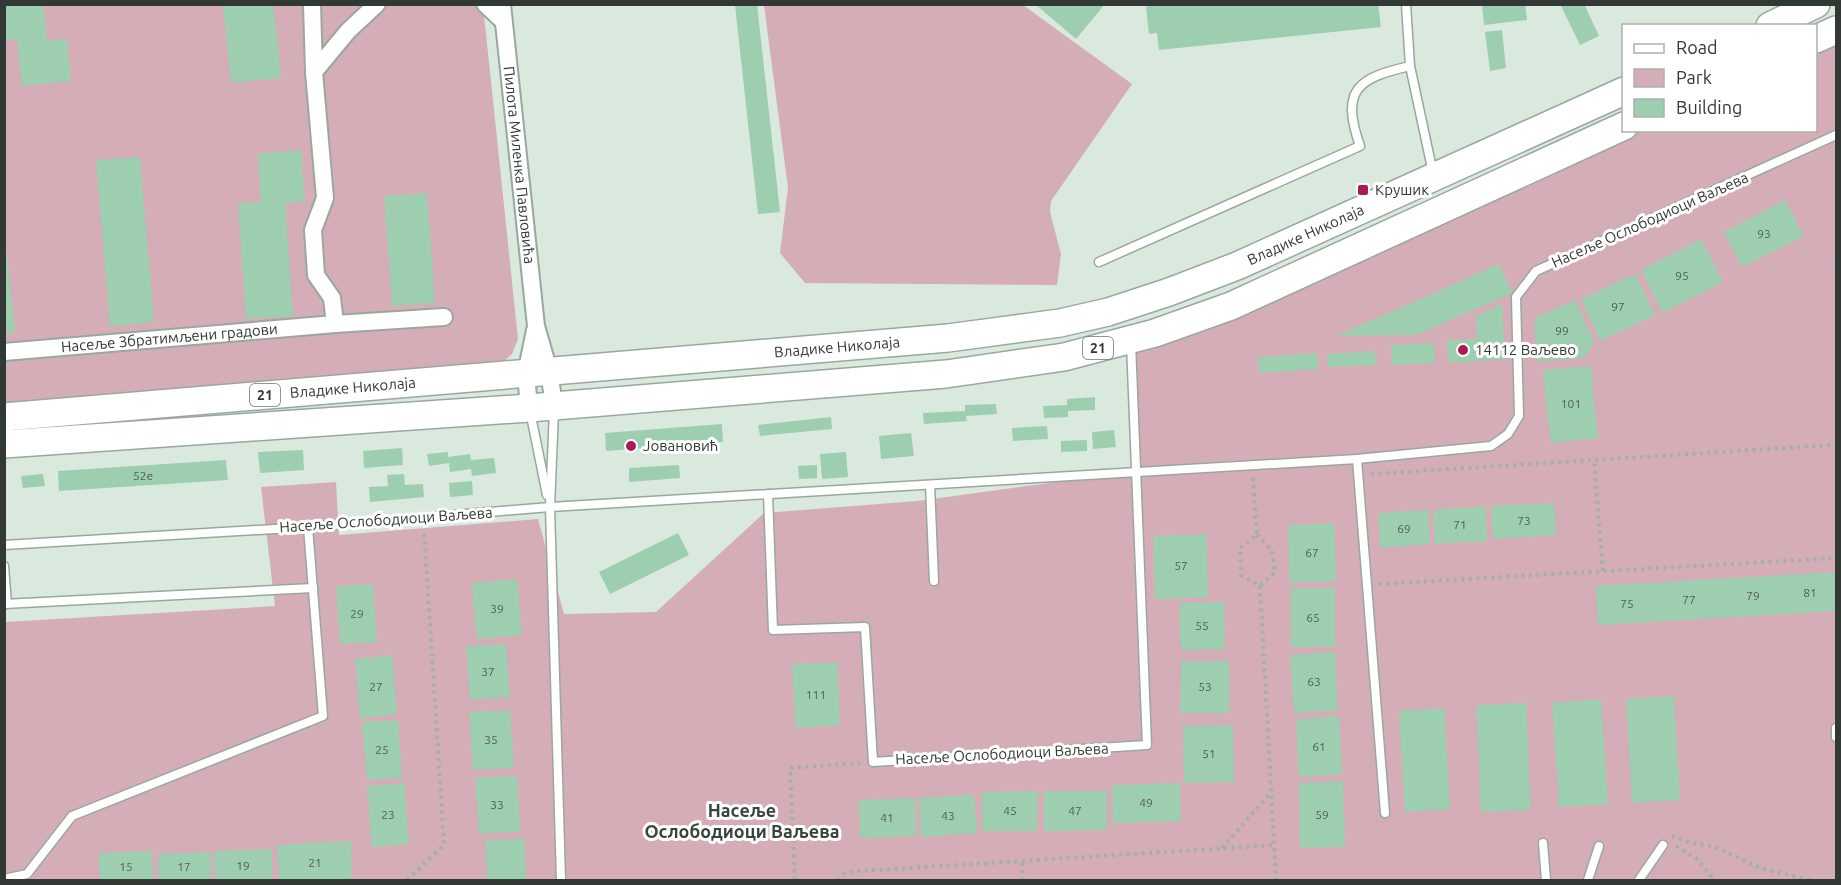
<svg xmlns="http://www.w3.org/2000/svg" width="1841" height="885" viewBox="0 0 1841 885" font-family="Ubuntu,sans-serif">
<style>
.green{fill:#d5adb6}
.building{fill:#9eceb0}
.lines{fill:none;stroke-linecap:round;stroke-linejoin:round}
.service-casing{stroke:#99a89e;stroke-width:11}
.minor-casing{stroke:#99a89e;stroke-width:20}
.primary-casing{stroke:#99a89e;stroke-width:30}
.path{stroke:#a3b0a7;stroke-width:4;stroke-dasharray:3 4.5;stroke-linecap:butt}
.service{stroke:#fff;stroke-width:8}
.minor{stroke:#fff;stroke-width:16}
.primary{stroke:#fff;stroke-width:27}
.poi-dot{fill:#aa1a55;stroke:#fff;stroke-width:2}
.labels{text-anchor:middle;stroke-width:6;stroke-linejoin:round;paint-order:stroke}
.number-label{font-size:12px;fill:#4d5e53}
.shield{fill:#fff;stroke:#707471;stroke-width:1.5}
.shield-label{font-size:14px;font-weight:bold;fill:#323834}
.street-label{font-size:15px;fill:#323834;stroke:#fff}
.poi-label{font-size:15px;fill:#323834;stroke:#fff;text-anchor:start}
.quarter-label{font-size:18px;font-weight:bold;fill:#37443c;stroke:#fff}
</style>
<rect width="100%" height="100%" fill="#d9e9de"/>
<g class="green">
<polygon points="5,5 483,5 518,339 512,354 497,368 5,406"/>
<polygon points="764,5 1023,5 1132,84 1051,201 1050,212 1061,254 1057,285 805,283 780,253 788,188"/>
<polygon points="1836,30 1836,880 5,880 5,622 275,606 261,487 336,482 339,535 538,519 564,614 656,612 764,513 917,501 1137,471 1131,340 1624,130 1816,130 1816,39"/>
</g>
<g class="building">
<polygon points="4,4 43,4 47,41 67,39 71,81 22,86 17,39 4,41"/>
<polygon points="223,4 273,4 281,78 231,83"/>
<polygon points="757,4 780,212 758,214 735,5"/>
<polygon points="1035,4 1105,4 1076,39"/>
<polygon points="1154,4 1378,4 1381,27 1159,50 1157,33 1149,34 1146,7"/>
<polygon points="1482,4 1525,4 1527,20 1484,25"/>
<polygon points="1564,4 1584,4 1599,36 1580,45 1561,6"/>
<polygon points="1502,30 1506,68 1490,71 1485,32"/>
<polygon points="301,150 305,202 285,203 293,316 246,319 238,204 261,202 258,154"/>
<polygon points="140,157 154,322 110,326 96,160"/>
<polygon points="427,193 435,303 392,306 384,196"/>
<polygon points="1785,200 1804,236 1742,267 1724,232"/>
<polygon points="4,224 15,333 4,334"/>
<polygon points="1701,239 1723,282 1663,313 1641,270"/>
<polygon points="1834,260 1836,260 1836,279 1835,279"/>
<polygon points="1499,264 1512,293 1416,335 1337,336"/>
<polygon points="1635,274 1655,315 1600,341 1581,299"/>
<polygon points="1575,300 1594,342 1585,358 1537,362 1534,319"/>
<polygon points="1502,304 1505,359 1448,363 1447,340 1477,339 1476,316"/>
<polygon points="1434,343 1435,363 1392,365 1391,345"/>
<polygon points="1375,351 1376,365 1328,367 1327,354"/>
<polygon points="1317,353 1318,369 1258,373 1258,357"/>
<polygon points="1591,366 1598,438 1551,443 1543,370"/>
<polygon points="1095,397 1095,410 1068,411 1068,417 1044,418 1043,406 1067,405 1067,399"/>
<polygon points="996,404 997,414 966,416 967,421 924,424 923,413 965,411 965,405"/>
<polygon points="831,417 832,429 760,436 758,425"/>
<polygon points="722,424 723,442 606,451 605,433"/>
<polygon points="1047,426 1048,439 1013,441 1012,428"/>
<polygon points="1114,430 1116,447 1093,449 1092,432"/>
<polygon points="911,433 914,456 881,459 879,436"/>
<polygon points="1087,440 1087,451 1061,452 1061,441"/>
<polygon points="402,448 403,465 364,468 363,451"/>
<polygon points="303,450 304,470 260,473 258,452"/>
<polygon points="448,452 448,457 470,454 471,460 494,458 496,473 472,476 471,469 450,472 449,463 429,466 427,454"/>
<polygon points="846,452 848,477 822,479 820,454"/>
<polygon points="226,460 228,480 59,491 58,471"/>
<polygon points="679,465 680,478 629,482 629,468"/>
<polygon points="817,465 817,478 799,479 798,466"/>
<polygon points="43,474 45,486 23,488 21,476"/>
<polygon points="404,474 405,485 423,484 424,497 370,502 369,487 388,486 387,475"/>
<polygon points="472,481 473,495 450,497 449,483"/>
<polygon points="1554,503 1556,535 1493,539 1491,506"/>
<polygon points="1485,506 1487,541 1435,544 1433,510"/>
<polygon points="1428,510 1430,544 1380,548 1378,513"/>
<polygon points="1334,523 1336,581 1290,583 1288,525"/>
<polygon points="678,533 689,555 610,594 599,572"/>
<polygon points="1206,534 1208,597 1155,599 1153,536"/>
<polygon points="1836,572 1836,611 1598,625 1596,586"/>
<polygon points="517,579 522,635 477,639 472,583"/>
<polygon points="373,584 377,642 340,644 336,586"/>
<rect x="1291" y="588" width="44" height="59"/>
<polygon points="1224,602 1225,649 1181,650 1179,603"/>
<polygon points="506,644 510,697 470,700 466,646"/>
<polygon points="1335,652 1338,710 1294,713 1290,655"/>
<polygon points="392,655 397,714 360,718 355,659"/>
<polygon points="1181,661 1229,661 1229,713 1180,713"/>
<polygon points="837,662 840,725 796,728 792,664"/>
<polygon points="1674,696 1680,800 1632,803 1626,699"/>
<polygon points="1601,699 1608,804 1559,807 1552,703"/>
<polygon points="1526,703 1531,810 1481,812 1476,705"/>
<polygon points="1444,708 1450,809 1405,812 1399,711"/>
<polygon points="510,710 514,768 473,770 469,712"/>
<polygon points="1339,716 1342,774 1299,777 1296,719"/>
<polygon points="398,720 402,778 367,780 362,722"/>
<polygon points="1233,725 1234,782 1184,783 1183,726"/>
<polygon points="517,776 520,831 479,834 475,778"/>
<polygon points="1343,781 1345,847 1300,848 1299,783"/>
<polygon points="404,783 409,844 372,847 367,786"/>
<polygon points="1180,783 1181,821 1113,823 1112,785"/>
<polygon points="1037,791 1037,831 982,831 982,792"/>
<polygon points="1044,791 1107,791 1107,830 1044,831"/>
<polygon points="974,795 977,833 921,837 919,798"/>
<polygon points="915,798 916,836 860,838 859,800"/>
<polygon points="524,838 526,880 487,880 485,840"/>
<polygon points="351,841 352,880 279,880 277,845"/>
<polygon points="272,849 272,880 215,880 214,851"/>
<polygon points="152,851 153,880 100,880 99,853"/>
<polygon points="211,852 211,880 158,880 158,854"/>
</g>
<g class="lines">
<g class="service-casing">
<g id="service">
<polyline points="1406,4 1410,66 1433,173"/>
<path d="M1099,262l261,-116c-20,-57 -2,-68 50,-80"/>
<polyline points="554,410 550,507 561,880"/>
<polyline points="530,411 547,495"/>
<polyline points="1357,459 1385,813"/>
<polyline points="930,485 934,581"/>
<polyline points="768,494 773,630 865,627 873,762 1147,745 1131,343"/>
<polyline points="4,545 308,527 550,507 1357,459 1491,446 1508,434 1519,416 1516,297 1536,271 1836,135"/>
<polyline points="4,566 7,604"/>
<polyline points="4,604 313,588"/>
<polyline points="1836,728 1836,737"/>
<polyline points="1543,843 1546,880"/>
<polyline points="4,879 27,874 72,816 323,716 308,527"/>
<polyline points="1588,880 1599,846"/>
<polyline points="1639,880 1663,845"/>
</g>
</g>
<g class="minor-casing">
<g id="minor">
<polyline points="312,4 314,72 325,198 313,230 316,275 332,298 335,324 444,317"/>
<polyline points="485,4 503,21"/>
<path id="s1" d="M502,4l34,322 13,45 5,34"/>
<polyline points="314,72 348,31 377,4"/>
<path id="s2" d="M4,352l331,-28"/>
<polyline points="529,408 526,374 535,330"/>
</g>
</g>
<g class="primary-casing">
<g id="primary">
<polyline points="1770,26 1816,4"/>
<polyline points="1816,39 1836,30"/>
<path id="s3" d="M4,417l944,-79 112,-15 48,-11 61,-20 68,-26 387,-175"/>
<polyline points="4,444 529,408 946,374 1064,357 1155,333 1231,306 1624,126"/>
</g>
</g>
<g class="path">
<polyline points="1371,474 1594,460"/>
<polyline points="1253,478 1257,535 1240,548 1241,575 1260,586 1276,880"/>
<polyline points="1257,535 1272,550 1275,572 1260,586"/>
<polyline points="1603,571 1594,460 1832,445"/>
<polyline points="1379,584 1836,558"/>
<polyline points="1672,836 1691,843 1713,846 1763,869 1810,880"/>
<polyline points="1676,846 1697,859 1715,880"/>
<polyline points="1222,848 1271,792"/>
<polyline points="1022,863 1023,880"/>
<polyline points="407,880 444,845 424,529"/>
<polyline points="795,880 790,768 860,763"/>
<polyline points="838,880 846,872 1275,845"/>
</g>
<use href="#service" class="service"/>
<use href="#minor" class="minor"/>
<use href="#primary" class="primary"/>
</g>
<g class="poi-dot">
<rect x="1357" y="184" width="12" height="12" rx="3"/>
<circle cx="1463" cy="350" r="6"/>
<circle cx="631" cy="446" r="6"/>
</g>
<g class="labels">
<g class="number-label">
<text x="1764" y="238">93</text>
<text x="1682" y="280">95</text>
<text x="1618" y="311">97</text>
<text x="1562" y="335">99</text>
<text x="1571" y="408">101</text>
<text x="143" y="480">52e</text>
<text x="1524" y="525">73</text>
<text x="1460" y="529">71</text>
<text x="1404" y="533">69</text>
<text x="1312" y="557">67</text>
<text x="1181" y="570">57</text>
<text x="1810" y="597">81</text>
<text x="1753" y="600">79</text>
<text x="1689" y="604">77</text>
<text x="1627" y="608">75</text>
<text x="497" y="613">39</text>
<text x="357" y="618">29</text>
<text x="1313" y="622">65</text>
<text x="1202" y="630">55</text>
<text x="488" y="676">37</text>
<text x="1314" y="686">63</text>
<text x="376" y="691">27</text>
<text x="1205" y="691">53</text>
<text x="816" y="699">111</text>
<text x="491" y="744">35</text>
<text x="1319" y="751">61</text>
<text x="382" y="754">25</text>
<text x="1209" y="758">51</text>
<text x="1146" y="807">49</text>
<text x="497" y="809">33</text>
<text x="1010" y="815">45</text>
<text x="1075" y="815">47</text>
<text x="388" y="819">23</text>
<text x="1322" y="819">59</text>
<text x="948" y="820">43</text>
<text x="887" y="822">41</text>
<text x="315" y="867">21</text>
<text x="243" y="870">19</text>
<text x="126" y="871">15</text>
<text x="184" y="871">17</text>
</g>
<g class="shield">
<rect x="1083" y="337" width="30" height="22" rx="4.5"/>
<rect x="250" y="384" width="30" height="22" rx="4.5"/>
</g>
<g class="shield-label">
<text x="1098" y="353">21</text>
<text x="265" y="400">21</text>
</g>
<g class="street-label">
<text dy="5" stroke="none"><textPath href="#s1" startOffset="162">Пилота Миленка Павловића</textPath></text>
<text transform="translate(1650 220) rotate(-24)" y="5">Насеље Ослободиоци Ваљева</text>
<text dy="5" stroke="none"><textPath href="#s3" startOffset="1322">Владике Николаја</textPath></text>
<text dy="5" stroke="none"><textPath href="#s2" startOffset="166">Насеље Збратимљени градови</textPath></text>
<text dy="5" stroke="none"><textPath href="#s3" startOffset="836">Владике Николаја</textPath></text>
<text dy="5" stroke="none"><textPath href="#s3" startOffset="350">Владике Николаја</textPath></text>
<text transform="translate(386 520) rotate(-4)" y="5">Насеље Ослободиоци Ваљева</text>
<text transform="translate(1002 754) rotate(-3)" y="5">Насеље Ослободиоци Ваљева</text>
</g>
<g class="poi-label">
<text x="1375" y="195">Крушик</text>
<text x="1475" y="355">14112 Ваљево</text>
<text x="643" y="451">Јовановић</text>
</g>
<g class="quarter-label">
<text x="742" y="817">Насеље<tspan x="742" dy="21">Ослободиоци Ваљева</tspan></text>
</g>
</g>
<rect width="1841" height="885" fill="none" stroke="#323834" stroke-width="12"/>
<rect x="1622" y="24" width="195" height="108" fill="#ffffff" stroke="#adafae" stroke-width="1.5"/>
<rect x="1634" y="44" width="30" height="9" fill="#ffffff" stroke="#adafae" stroke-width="1.5"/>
<text x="1676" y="54" font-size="18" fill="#323834">Road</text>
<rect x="1634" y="69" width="30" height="18" fill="#d5adb6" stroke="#adafae" stroke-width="1.5"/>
<text x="1676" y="84" font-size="18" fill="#323834">Park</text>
<rect x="1634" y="99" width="30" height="18" fill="#9eceb0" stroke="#adafae" stroke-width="1.5"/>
<text x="1676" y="114" font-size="18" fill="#323834">Building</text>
</svg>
